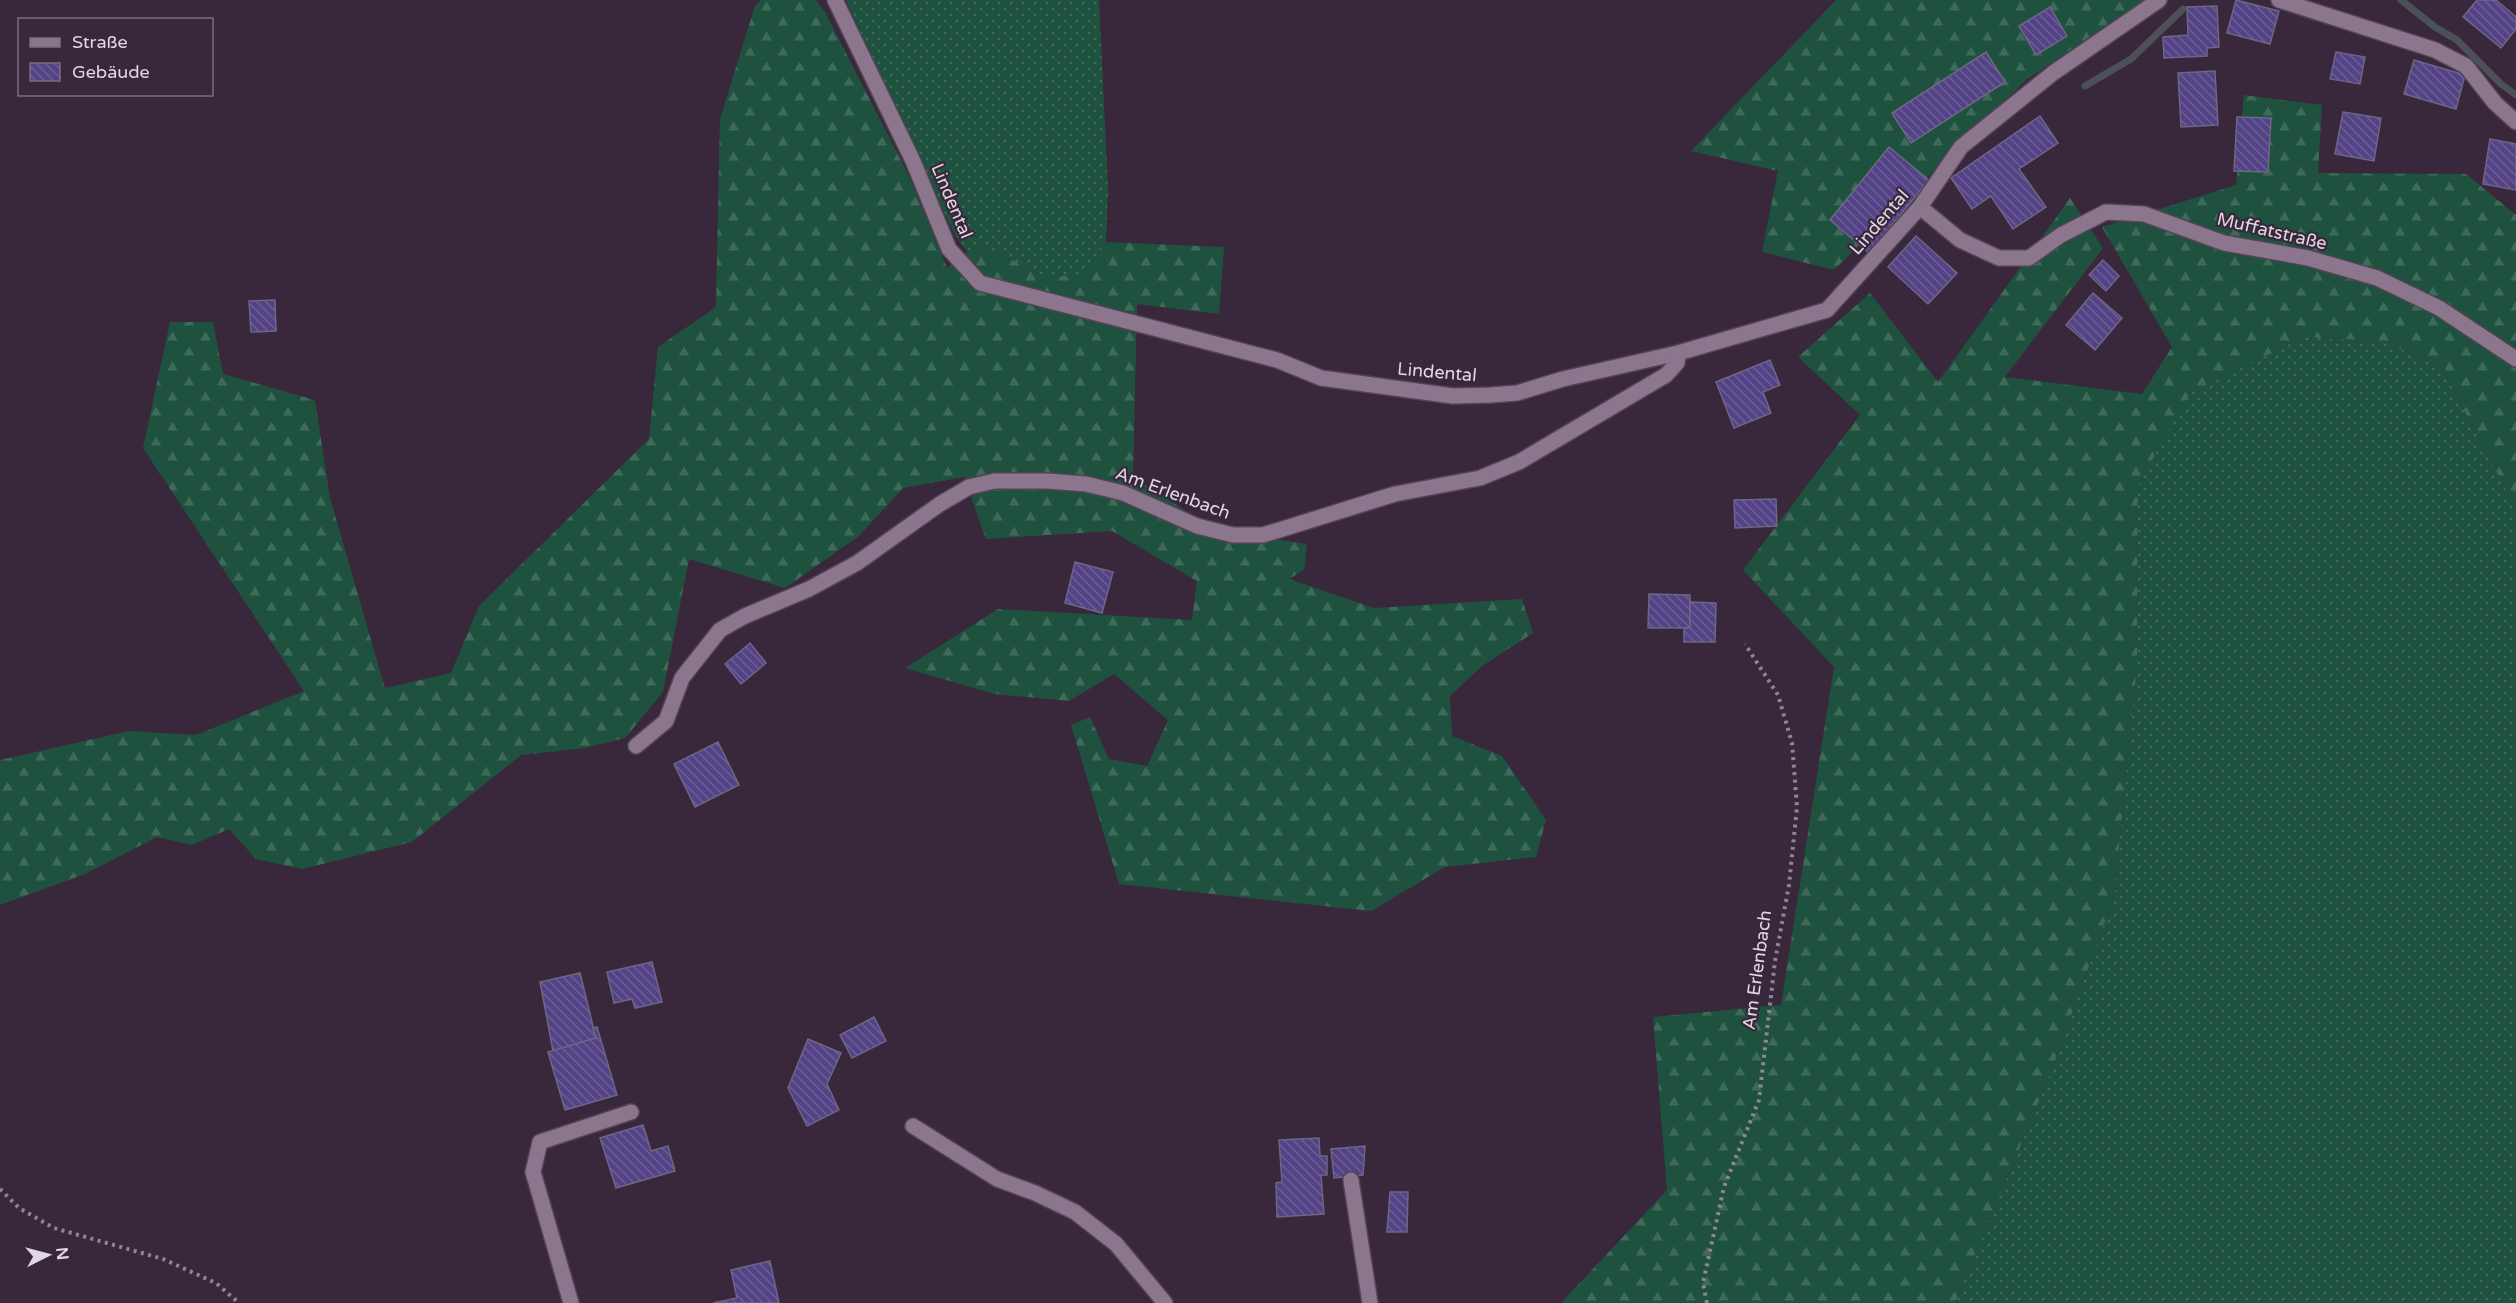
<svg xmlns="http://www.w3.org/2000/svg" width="2516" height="1303" viewBox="0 0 2516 1303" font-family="'Varela Round',sans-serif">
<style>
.grass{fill:url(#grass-dots)}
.forest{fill:url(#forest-firs)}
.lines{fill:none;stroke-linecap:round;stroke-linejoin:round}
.stream{stroke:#4a5257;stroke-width:7}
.building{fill:url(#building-back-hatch);stroke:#6c6783;stroke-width:1.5}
.minor-casing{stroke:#524355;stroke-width:18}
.path{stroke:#928495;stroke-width:4;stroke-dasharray:3 4.5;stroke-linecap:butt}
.minor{stroke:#8b768e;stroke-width:15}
.labels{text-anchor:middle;stroke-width:4.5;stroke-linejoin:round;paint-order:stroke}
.street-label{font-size:18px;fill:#e1d6e3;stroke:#39273c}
</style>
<defs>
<pattern id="grass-dots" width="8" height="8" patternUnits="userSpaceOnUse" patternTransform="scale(1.5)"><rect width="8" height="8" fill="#1f523e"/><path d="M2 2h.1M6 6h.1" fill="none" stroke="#3f6a5a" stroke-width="1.8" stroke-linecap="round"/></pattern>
<pattern id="forest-firs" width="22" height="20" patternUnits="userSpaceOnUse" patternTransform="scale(1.5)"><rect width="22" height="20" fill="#1f523e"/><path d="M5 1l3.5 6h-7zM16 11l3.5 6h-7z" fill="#3f6a5a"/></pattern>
<pattern id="building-back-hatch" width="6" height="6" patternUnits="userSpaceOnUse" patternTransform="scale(1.5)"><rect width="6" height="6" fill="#534285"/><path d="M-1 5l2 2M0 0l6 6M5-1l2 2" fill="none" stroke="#6b5d96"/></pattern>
</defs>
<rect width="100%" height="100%" fill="#39273c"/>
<g class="grass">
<polygon points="846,0 1099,0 1108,189 1106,242 1083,276 1044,276 979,243 967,252 954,233 919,161"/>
<polygon points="2304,337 2383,341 2442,368 2516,509 2516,1303 1955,1303 2045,1087 2114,897 2137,666 2138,485 2188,394"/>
</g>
<g class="forest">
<polygon points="761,0 816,0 825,12 909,176 947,268 979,243 1044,276 1083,276 1106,242 1224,247 1219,314 1137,304 1133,477 1216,530 1307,544 1304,570 1289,579 1374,608 1522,599 1533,633 1482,666 1450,696 1452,736 1502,756 1546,820 1536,857 1445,867 1371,911 1119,884 1071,725 1090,717 1109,759 1147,766 1168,720 1114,674 1069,701 994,694 905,668 998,609 1192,620 1197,581 1112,531 986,539 964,477 903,488 859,536 785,588 689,559 663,692 625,738 585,748 521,755 412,842 302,869 256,859 229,829 192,845 157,837 85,874 0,905 0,760 129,731 196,735 304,691 143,448 170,322 213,322 223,374 315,400 330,498 385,688 451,673 479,606 649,439 658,347 716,307 720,119 755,6"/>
<polygon points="1836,0 2144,0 2026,80 1834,270 1762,252 1778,171 1691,151"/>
<polygon points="2244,95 2322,105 2318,173 2466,174 2516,215 2516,509 2442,368 2383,341 2304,337 2189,394 2138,485 2137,666 2114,897 2045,1087 1955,1303 1561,1303 1667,1190 1653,1017 1781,1005 1834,667 1743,570 1860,415 1798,357 1870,293 1938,382 2070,198 2103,248 2005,377 2142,394 2172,347 2102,227 2236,185"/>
</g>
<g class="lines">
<g class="stream">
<polyline points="2401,0 2435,27 2457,40 2501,84 2516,95"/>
<polyline points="2085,86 2131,59 2183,9"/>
</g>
</g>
<g class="building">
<polygon points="2236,0 2279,11 2270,44 2227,33"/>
<polygon points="2477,0 2496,0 2516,17 2516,29 2501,48 2463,17"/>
<polygon points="2217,6 2219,47 2207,48 2207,56 2164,58 2163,37 2188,35 2187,7"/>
<polygon points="2050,7 2067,36 2036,55 2019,26"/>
<polygon points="1986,52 2005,82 1911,143 1892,113"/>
<polygon points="2336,52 2365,57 2360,84 2330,79"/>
<polygon points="2414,60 2465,75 2456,109 2404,94"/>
<polygon points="2215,71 2218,125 2181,127 2178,73"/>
<polygon points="2343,112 2381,118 2374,161 2335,154"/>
<polygon points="2040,116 2058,143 2019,169 2046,207 2013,229 1991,196 1972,209 1951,178"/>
<polygon points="2237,117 2271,118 2268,172 2234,171"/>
<polygon points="2490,139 2516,144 2516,190 2483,184"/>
<polygon points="1889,147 1929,180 1869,253 1830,220"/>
<polygon points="1916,236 1957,273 1928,304 1888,267"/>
<polygon points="2103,260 2119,276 2106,291 2089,275"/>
<polygon points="2093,293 2122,318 2095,350 2066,325"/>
<polygon points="275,300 276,331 251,332 249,301"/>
<polygon points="1770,360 1780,385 1763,392 1771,413 1734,428 1716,382"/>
<polygon points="1776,499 1777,526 1735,528 1734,500"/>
<polygon points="1075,562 1113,572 1102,613 1065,603"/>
<polygon points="1649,594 1690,595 1690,628 1648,628"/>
<polygon points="1690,602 1716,603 1715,642 1684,642 1684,628 1690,628"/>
<polygon points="750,643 766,663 741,684 725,664"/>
<polygon points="718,742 739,785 695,807 674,764"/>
<polygon points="652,962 662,1002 635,1008 632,999 614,1003 607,972"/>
<polygon points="580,973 596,1038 553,1051 540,982"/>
<polygon points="874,1017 886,1041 852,1058 840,1035"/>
<polygon points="597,1027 617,1095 565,1110 548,1052 596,1038 593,1028"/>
<polygon points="808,1039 841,1053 827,1084 839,1110 807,1126 788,1088"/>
<polygon points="643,1125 651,1151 668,1146 675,1171 616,1188 600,1138"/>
<polygon points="1319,1138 1320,1156 1327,1156 1327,1175 1321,1175 1324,1214 1277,1217 1276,1183 1282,1182 1279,1140"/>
<polygon points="1365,1146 1363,1175 1334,1178 1331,1149"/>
<polygon points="1390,1192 1408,1192 1407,1232 1387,1232"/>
<polygon points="770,1261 779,1303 713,1303 737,1298 731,1270"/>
</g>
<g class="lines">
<g class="minor-casing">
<g id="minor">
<polyline points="835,0 913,161 949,249 980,283 1277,360 1321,378 1453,396 1491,395 1517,393 1563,379 1678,353 1827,310 1920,207 1961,147 2053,73 2159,0"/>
<polyline points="2279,0 2435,50 2466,66 2495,103 2516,122"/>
<polyline points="1920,207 1960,240 1999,258 2029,258 2061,235 2106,212 2144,214 2224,243 2308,258 2377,278 2439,308 2516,359"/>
<polyline points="636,746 666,721 682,678 720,630 745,616 809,589 857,563 940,504 969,487 994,481 1047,481 1086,484 1123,493 1197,526 1233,535 1263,535 1395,494 1480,478 1519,462 1666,375 1677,363 1678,353"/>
<polyline points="913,1126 997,1179 1035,1193 1075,1212 1116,1244 1165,1303"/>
<polyline points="1351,1180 1370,1303"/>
<polyline points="571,1303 533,1172 540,1142 631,1112"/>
</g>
</g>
<g class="path">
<polyline points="0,1189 19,1208 54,1228 163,1259 216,1283 239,1303"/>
<polyline points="1707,1303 1703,1283 1724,1187 1759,1100 1775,961 1789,885 1797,807 1792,743 1778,695 1745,644"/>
</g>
<use href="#minor" class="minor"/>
</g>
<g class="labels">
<g class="street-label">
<text transform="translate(952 201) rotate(67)" y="6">Lindental</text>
<text transform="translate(1879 222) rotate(-49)" y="6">Lindental</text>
<text transform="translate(2272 231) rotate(13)" y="6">Muffatstraße</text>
<text transform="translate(1437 372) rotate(5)" y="6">Lindental</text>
<text transform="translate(1173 493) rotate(20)" y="6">Am Erlenbach</text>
<text transform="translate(1757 970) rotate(-82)" y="6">Am Erlenbach</text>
</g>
</g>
<rect x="18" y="18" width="195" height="78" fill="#39273c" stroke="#7c6d7f" stroke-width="1.5"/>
<rect x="30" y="38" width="30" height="9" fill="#8b768e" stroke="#7c6d7f" stroke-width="1.5"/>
<text x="72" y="48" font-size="18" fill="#e1d6e3">Straße</text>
<rect x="30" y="63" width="30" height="18" fill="url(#building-back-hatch)" stroke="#7c6d7f" stroke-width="1.5"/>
<text x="72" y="78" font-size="18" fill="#e1d6e3">Gebäude</text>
<g transform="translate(48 1255) rotate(84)" stroke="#39273c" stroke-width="4.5" paint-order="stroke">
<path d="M0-4.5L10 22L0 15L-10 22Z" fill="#e1d6e3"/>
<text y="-9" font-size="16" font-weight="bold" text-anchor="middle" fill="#e1d6e3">N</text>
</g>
</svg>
